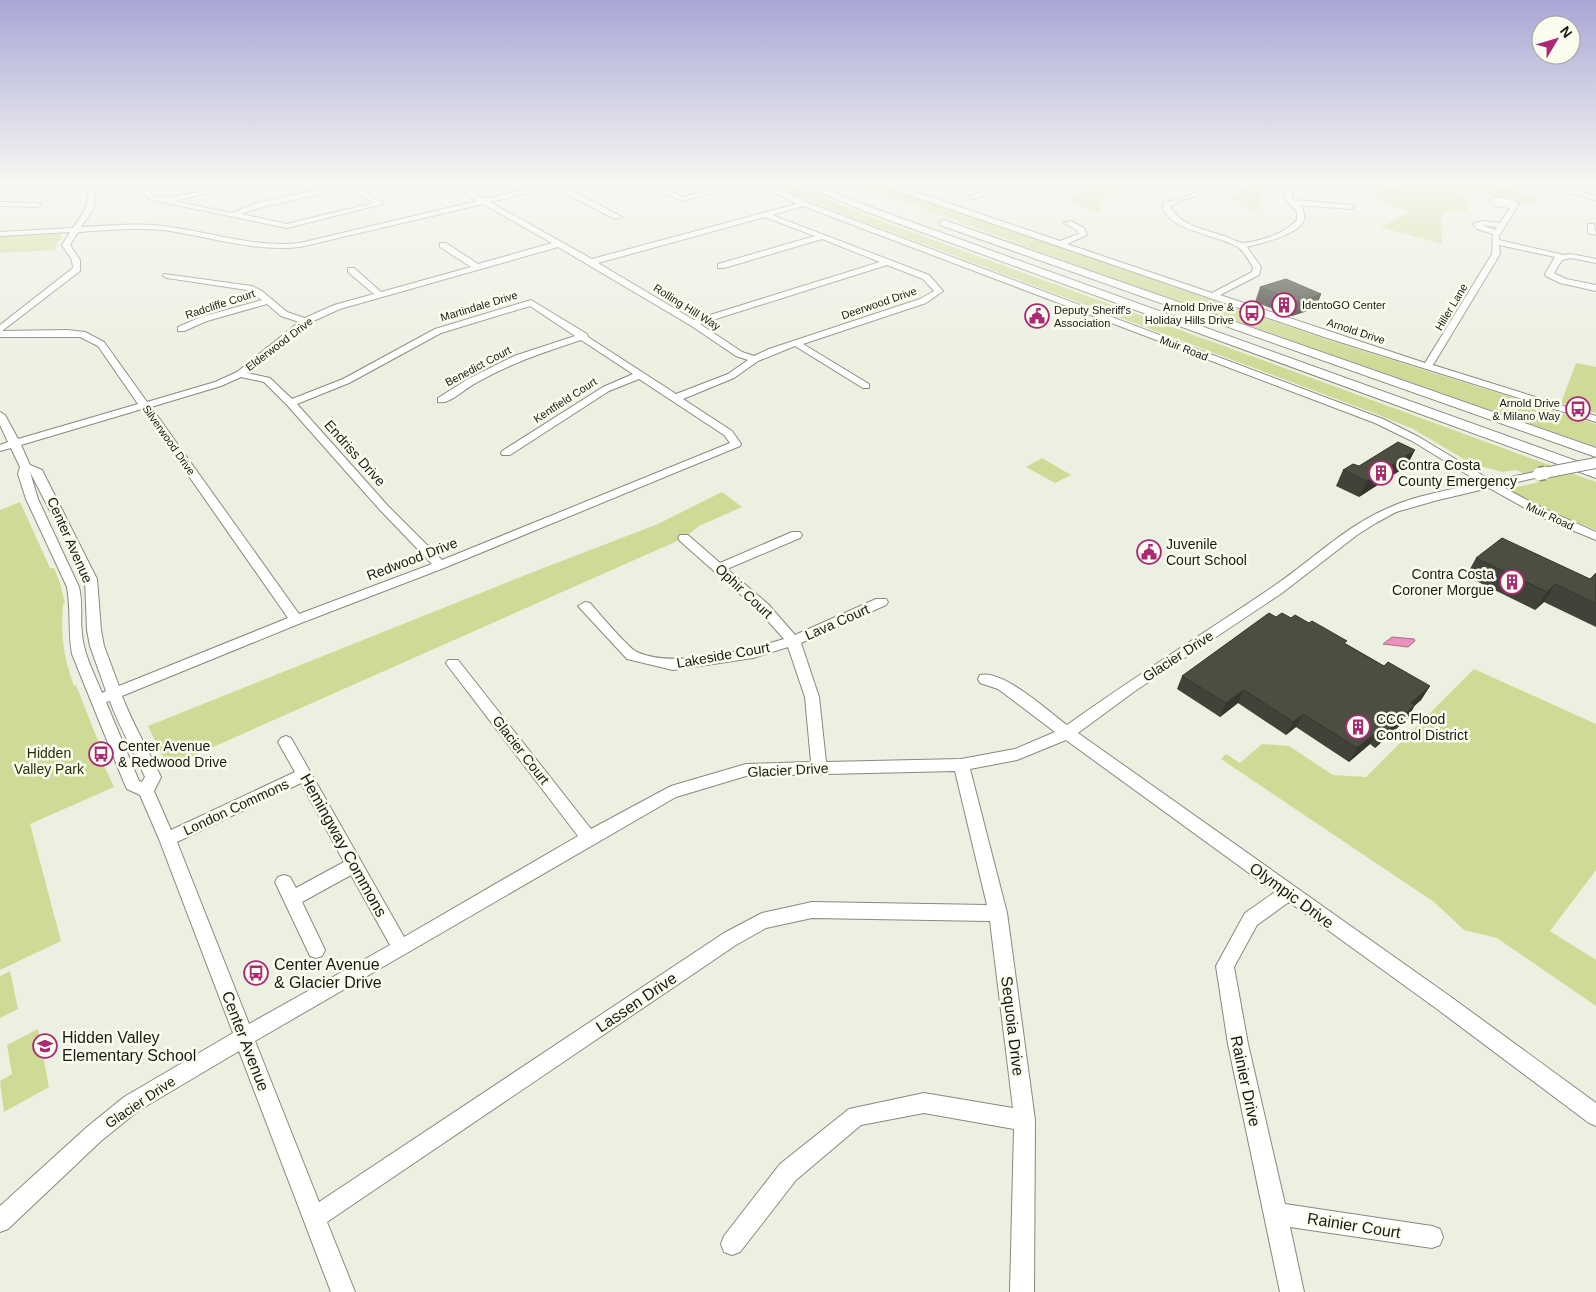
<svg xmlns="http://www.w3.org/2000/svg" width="1596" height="1292" viewBox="0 0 1596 1292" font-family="Arial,sans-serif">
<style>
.green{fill:#cedb96}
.water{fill:#ea90bb;stroke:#ab6d89}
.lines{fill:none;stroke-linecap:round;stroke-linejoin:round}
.minor-casing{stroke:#878a7d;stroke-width:2}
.highway-casing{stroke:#878a7d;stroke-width:2}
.minor{fill:#fff;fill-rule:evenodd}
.highway{fill:#fff;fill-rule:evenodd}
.minor-bridge-far1-casing{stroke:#878a7d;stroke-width:12;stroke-linecap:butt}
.minor-bridge-casing{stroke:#878a7d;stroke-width:15;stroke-linecap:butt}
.minor-bridge-far1{stroke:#fff;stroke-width:10}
.minor-bridge{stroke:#fff;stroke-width:12}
.wall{fill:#414339}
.shaded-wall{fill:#35372e}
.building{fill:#4c4e42;stroke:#35372e}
.labels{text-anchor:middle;stroke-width:5;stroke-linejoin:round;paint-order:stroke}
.far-street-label{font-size:11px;fill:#191a15;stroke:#fafdee}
.far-poi-label{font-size:11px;fill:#191a15;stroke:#fafdee;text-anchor:start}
.street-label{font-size:14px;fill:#191a15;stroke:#fafdee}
.poi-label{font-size:14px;fill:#191a15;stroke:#fafdee;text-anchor:start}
.park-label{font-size:14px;fill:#282e05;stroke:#fafdee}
.near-street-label{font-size:16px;fill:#191a15;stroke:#fafdee}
.near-poi-label{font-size:16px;fill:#191a15;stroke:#fafdee;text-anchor:start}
</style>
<rect width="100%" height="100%" fill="#ecf0e1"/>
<g class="green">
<polygon points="770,183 789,183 849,209 1596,482 1596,530 1551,512 1511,492 1513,488 1539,482 1517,470 1502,472 1472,464 1413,429 1371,412 809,201"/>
<polygon points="855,183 873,183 1322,338 1596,424 1596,447 1059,259"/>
<polygon points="1090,183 1115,183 1119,189 1101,199 1101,211 1096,212 1067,200 1085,191"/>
<polygon points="1251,183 1260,183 1261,208 1253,211 1231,199"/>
<polygon points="1404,183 1498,183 1496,186 1537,197 1534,206 1473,190 1457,192 1460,197 1470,200 1467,211 1446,212 1441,218 1442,244 1380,227 1411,212 1383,202 1371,195"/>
<polygon points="56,232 56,234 61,234 62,237 55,246 56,250 0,253 0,234"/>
<polygon points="1576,363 1596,367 1596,413 1561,403"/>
<polygon points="1042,458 1071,475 1055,483 1026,467"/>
<polygon points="722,492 742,507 699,526 684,538 168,767 148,726 528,574 658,524"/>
<path d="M20,502l30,66h4l6,15 5,20 -2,2c-2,34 0,48 11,81l2,-1 24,61 -4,2 18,39 -84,37 31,117 -61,29v-460z"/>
<polygon points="1474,669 1596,724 1596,870 1550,931 1596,960 1596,1006 1497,938 1464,930 1434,902 1221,759 1226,754 1240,763 1262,744 1289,746 1333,775 1366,777"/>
<polygon points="10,971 18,1009 0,1018 0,976"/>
<polygon points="38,1029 49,1087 4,1112 0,1081 12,1074 7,1045"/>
</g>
<polygon class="water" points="1392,637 1414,639 1415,641 1408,647 1383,644"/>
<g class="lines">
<g class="minor-casing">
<g id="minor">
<path d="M84,183h7l2,5 22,-5h17l-37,8 -1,17 -13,19c30,-1 60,-5 89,0 44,6 86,21 130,16l177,-42 -30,-18h9l29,16 66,-16h13l-3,2 61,32 -7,2 -62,-32 -63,15 102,57 205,-55 -40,-21h9l40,19 577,217 36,18 73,44 47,-10 4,1 2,2 -2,2 -42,10 41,22 54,24v8l-53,-22 -54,-30 -51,12 -42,12 -20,11 -19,12 -75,58 -147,98 -57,42 373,264 145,106v23l-7,-3 -152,-114 -148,-107 -32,23 -23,42 14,77 37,160 147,22 8,3 3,8 -3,8 -8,3 -142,-21 14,65h-24l-52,-248 -12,-78 29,-53 30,-21 -209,-152 -49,20 -47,9 37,144 28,207 -1,172h-24l4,-163 -90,-16 -63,12 -65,55 -56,72 -8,3 -8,-3 -3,-8 3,-8 56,-72 69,-55 75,-16 89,15 -23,-187 -178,-3 -46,10 -30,17 -409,277 28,70h-24l-92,-241 -101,60 -37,30 -93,88 -8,3v-26l87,-79 37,-30 109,-64 -74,-194 -19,-44 -13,-6 -2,-4 -53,-131c-4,-22 -1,-45 -5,-67l-41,-88 -8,-25 2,-7 -9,-19 -11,3v-6l8,-3 -8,-17v-13l5,3 13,24 120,-35 -40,-58 -18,-9h-80v-12l73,-57 -1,-8 -10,-15 8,-13 -70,4v-4l73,-4c11,-15 20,-27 11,-45zM483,204l69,39 -74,21 -32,-21h-6v4l31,20 -90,25 -27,-24h-6v4l26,22 -40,11 -29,13 -18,-6 -25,-21 -10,-5 -88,-12 -1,2 4,2 80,12 15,10 -61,17 -23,10v4h6l23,-10 60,-17 14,12 18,6 -62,50 -22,10 -68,20 -43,-60 -19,-10 -18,-2 -65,1 78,-60v-11l-10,-15 8,-13c31,-2 62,-5 92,-1 44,7 86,21 130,16zM803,206l572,217 37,18 69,42c-31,7 -66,12 -95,26 -43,19 -76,53 -115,79 -68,46 -137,89 -204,137 -18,-13 -64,-56 -87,-50l-2,4 2,4 18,6 57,43 -40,17 -54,10 -135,3 -7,-65 -18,-54 85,-38 2,-3 -2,-3h-10l-81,36 -27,-31 -41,-35 73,-31 2,-3 -2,-3h-8l-72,31 -32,-28h-8l-2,3 2,3 78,69 26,29c-37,11 -111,30 -147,13 -8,-3 -39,-40 -47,-49l-5,-1 -7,4 49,53 46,11 80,-12 35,-11 17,50 6,65 -65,2 -75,22 -80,43 -133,-169h-10l-2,3 2,3 130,170 -174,101 -113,-199 -5,-2 -5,2 -3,4 17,30 -124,58 -17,-39 7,-14c-13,-27 -28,-53 -39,-81l179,-73 143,-55 296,-122 1,-2 -9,-13 -49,-32 51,-21 24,-17 37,-15 68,42h6v-4l-66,-40 123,-41 17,-12 -14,-16 -157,-60zM765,217l50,19 -97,28v4h6l98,-29 58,23 -186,58 -96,-57zM558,247l132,78 46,31 12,4 -20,14 -52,20 -88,-57 -1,-3 -56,-34 -96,29 -92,50 -51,20 -22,-21 -23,-5 62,-50 31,-14zM887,265l36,14 11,12 -14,8 -151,50 -15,7 -12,-4 -42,-28zM530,306l45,30 -61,20 -46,23 -30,19v4c12,3 27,-14 38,-19 33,-19 68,-31 105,-43l52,34 -30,13 -101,64 -1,2 1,2h8l99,-64 30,-12 85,56 6,8 -288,117 -54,-54 -91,-102 52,-21 92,-50zM241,377l23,5 23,23 93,105 52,54 -133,50 -148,-207 70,-21zM142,409l146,209 -169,68 -15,-40 -3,-16 -4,-51 -55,-109 -12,-5 -9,-20zM30,472l55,107 2,51 3,16 16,45 -4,2c-8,-20 -18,-38 -20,-59 -2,-16 1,-31 -3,-47l-41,-88zM110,701c9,26 24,50 35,76l-3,5 -3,-1 -33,-79zM955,771l32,134 -175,-3 -50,11 -38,20 -405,269 -64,-161 421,-244 70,-21zM301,783l43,79 -48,26 -6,-11 -6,-2 -6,2 -3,5 35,74 6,2 6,-2 3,-6 -23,-48 49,-27 39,70 -141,79 -72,-182z"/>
<path d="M140,183h7l4,12c19,9 72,-12 98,-12l-75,18 58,12 22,-9 91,-21h8l30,21 -96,24 -135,-28 -7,-4zM350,187l23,16 -86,21 -46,-10 18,-6z"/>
<polygon points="643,183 653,183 682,197 716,189 719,191 681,201"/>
<path d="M880,183h11l18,7 14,-7h10l-17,9 144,49 19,-7 -1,-3 -14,-8 7,-2 13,7 3,7 -20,9 145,49 40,-21 1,-5c-4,-6 -8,-14 -14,-19 -17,-13 -76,-17 -76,-44 10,-4 19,-6 28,-10 9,-4 11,-11 22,-11l-16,13 -16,4 -11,7c11,19 37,23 57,30 5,2 12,6 17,6 17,-2 42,-10 53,-23v-8l-13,-14 3,-15h6l-1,15 2,2 57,5 4,2 -4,2 -52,-4c23,26 -35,37 -52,42l14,20 -2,8 -39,20 205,68 67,-109 1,-20 -16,-5 -4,-5 9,-3 18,2 10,-15 -14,-2 -6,-6c9,-5 21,-2 29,4l-20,32v4l65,15 7,-1 25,5v4l-25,-5 -9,2 -8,13 12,6 30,6v6l-36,-8 -14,-7 -1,-2 10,-17 -56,-12 1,9 -67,111 163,51v6l-272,-85 -418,-143zM1482,225l15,2 -2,3z"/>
<polygon points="991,183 999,183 984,196 972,199 968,197 980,193"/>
<polygon points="1057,183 1065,183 1062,187 1061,192 1056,191 1055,186"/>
<polygon points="1542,183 1549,183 1596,196 1596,200 1542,186"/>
<polygon points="0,202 37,203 41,205 37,207 0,206"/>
<polygon points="1588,224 1594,224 1596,235 1588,233"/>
</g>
</g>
<g class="highway-casing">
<g id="highway">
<polygon points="799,183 812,183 870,207 1596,468 1596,478 864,211"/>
<polygon points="944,220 1596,448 1596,457 940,225 939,223"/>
</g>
</g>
<use href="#minor" class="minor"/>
<use href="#highway" class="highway"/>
<g class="minor-bridge-far1-casing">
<polyline id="minor-bridge-far1" points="1539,474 1596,463"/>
</g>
<g class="minor-bridge-casing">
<polyline id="minor-bridge" points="1539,474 1545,473"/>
</g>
<use href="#minor-bridge-far1" class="minor-bridge-far1"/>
<use href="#minor-bridge" class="minor-bridge"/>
</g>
<g class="wall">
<polygon points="1260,287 1321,294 1316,308 1292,316 1255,302"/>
<polygon points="1359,466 1407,466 1359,497 1336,486 1343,470"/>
<polygon points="1476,558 1590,579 1596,573 1596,627 1544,602 1535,610 1466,576"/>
<polygon points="1276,617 1291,618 1309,623 1384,666 1430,686 1421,700 1415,705 1407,719 1375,748 1370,744 1349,762 1296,727 1286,735 1238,703 1220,717 1177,689 1182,676"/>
</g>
<g class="shaded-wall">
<polygon points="1321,294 1316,308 1292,316 1297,302"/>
<polygon points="1415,450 1407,466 1359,497 1367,481"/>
<polygon points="1555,584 1544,602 1535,610 1547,592"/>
<polygon points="1430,686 1421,700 1409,711 1415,705 1407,719 1375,748 1383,734 1411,703"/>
<polygon points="1244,690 1238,703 1220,717 1226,703"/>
<polygon points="1303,714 1296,727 1286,735 1293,722"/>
<polygon points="1378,731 1370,744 1349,762 1357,748"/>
</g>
<g class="building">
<polygon points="1286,279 1321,294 1297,302 1260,287"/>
<polygon points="1398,442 1415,450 1367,481 1343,470 1353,464 1359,466"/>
<polygon points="1502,538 1590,579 1596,573 1596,604 1555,584 1547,592 1476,558"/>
<polygon points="1269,613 1276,617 1282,613 1291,618 1295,615 1309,623 1312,621 1347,641 1344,643 1384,666 1388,662 1430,686 1411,703 1415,705 1383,734 1378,731 1357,748 1303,714 1293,722 1244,690 1226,703 1182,676"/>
</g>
<linearGradient id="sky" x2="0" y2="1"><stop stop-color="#a9a6d6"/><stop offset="0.5" stop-color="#f6f8f2"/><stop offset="1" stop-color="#f6f8f2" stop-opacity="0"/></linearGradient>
<rect width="1596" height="364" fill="url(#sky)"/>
<defs>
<g id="building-ring" transform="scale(1.25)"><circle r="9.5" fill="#fafdee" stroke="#ab2975" stroke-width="1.5"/><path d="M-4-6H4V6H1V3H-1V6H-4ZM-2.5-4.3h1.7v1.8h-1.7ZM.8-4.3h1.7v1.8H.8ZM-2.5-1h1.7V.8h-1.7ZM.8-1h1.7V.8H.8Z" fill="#ab2975"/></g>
<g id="bus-ring" transform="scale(1.25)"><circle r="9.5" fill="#fafdee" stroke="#ab2975" stroke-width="1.5"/><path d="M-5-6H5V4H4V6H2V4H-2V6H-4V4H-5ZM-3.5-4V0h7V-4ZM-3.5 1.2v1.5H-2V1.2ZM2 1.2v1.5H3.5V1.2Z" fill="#ab2975"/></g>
<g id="civic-ring" transform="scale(1.25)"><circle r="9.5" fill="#fafdee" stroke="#ab2975" stroke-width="1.5"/><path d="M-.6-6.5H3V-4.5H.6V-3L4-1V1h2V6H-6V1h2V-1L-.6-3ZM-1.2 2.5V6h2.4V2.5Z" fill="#ab2975"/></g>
<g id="school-ring" transform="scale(1.25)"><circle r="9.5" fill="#fafdee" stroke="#ab2975" stroke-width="1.5"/><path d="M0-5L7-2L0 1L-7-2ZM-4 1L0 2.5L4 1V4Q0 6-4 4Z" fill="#ab2975"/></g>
</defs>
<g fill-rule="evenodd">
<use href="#building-ring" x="1284" y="305"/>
<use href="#bus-ring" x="1252" y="313"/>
<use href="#civic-ring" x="1037" y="316"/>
<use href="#bus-ring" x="1578" y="409"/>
<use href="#building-ring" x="1381" y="473"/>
<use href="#civic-ring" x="1149" y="552"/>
<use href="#building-ring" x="1512" y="582"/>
<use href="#building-ring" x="1358" y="727"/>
<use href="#bus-ring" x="101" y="754"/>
<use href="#bus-ring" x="256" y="973"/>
<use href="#school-ring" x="45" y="1046"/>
</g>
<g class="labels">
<g class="far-street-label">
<text transform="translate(879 303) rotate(-19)" y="4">Deerwood Drive</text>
<text transform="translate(220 304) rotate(-18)" y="4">Radcliffe Court</text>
<text transform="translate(479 306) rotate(-17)" y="4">Martindale Drive</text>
<text transform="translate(687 307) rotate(32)" y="4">Rolling Hill Way</text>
<text transform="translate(1451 307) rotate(-59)" y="4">Hiller Lane</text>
<text transform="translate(1356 331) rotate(18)" y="4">Arnold Drive</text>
<text transform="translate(279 344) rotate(-37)" y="4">Elderwood Drive</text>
<text transform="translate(1184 348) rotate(21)" y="4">Muir Road</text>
<text transform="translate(478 366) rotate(-28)" y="4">Benedict Court</text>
<text transform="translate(565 400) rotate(-33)" y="4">Kentfield Court</text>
<text transform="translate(169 440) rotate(55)" y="4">Silverwood Drive</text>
<text transform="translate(1550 516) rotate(25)" y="4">Muir Road</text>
</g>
<g class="far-poi-label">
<text x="1302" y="309">IdentoGO Center</text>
<text x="1234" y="311" text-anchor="end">Arnold Drive &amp;<tspan x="1234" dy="13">Holiday Hills Drive</tspan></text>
<text x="1054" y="314">Deputy Sheriff's<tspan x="1054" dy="13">Association</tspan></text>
<text x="1560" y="407" text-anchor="end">Arnold Drive<tspan x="1560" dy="13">&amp; Milano Way</tspan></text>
</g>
<g class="street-label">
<text transform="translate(355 453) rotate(48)" y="5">Endriss Drive</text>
<text transform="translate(70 540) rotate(66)" y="5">Center Avenue</text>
<text transform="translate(412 559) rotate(-21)" y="5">Redwood Drive</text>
<text transform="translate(744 591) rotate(43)" y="5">Ophir Court</text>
<text transform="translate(837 622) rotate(-24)" y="5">Lava Court</text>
<text transform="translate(723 655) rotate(-10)" y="5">Lakeside Court</text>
<text transform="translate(1178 656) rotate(-33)" y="5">Glacier Drive</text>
<text transform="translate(521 750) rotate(52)" y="5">Glacier Court</text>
<text transform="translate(788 770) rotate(-3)" y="5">Glacier Drive</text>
<text transform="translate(236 807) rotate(-25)" y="5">London Commons</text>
<text transform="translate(140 1102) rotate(-34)" y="5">Glacier Drive</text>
</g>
<g class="poi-label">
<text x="1398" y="470">Contra Costa<tspan x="1398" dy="16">County Emergency</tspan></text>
<text x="1166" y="549">Juvenile<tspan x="1166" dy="16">Court School</tspan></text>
<text x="1494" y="579" text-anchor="end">Contra Costa<tspan x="1494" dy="16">Coroner Morgue</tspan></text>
<text x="1376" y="724">CCC Flood<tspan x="1376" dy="16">Control District</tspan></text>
<text x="118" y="751">Center Avenue<tspan x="118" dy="16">&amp; Redwood Drive</tspan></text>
</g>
<g class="park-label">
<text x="49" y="758">Hidden<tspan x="49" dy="16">Valley Park</tspan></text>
</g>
<g class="near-street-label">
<text transform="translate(344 845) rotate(61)" y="6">Hemingway Commons</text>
<text transform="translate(1292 895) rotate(36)" y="6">Olympic Drive</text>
<text transform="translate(636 1002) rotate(-34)" y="6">Lassen Drive</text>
<text transform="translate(1013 1026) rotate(83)" y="6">Sequoia Drive</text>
<text transform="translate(246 1041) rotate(69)" y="6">Center Avenue</text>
<text transform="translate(1246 1081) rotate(78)" y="6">Rainier Drive</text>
<text transform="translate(1354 1225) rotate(9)" y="6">Rainier Court</text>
</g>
<g class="near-poi-label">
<text x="274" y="970">Center Avenue<tspan x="274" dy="18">&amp; Glacier Drive</tspan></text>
<text x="62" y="1043">Hidden Valley<tspan x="62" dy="18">Elementary School</tspan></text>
</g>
</g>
<g transform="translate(1556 40) rotate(52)"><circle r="24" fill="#fafdee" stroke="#a0a297"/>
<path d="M0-4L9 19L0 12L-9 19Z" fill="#ab2975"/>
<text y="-8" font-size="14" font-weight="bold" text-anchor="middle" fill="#191a15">N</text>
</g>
</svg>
